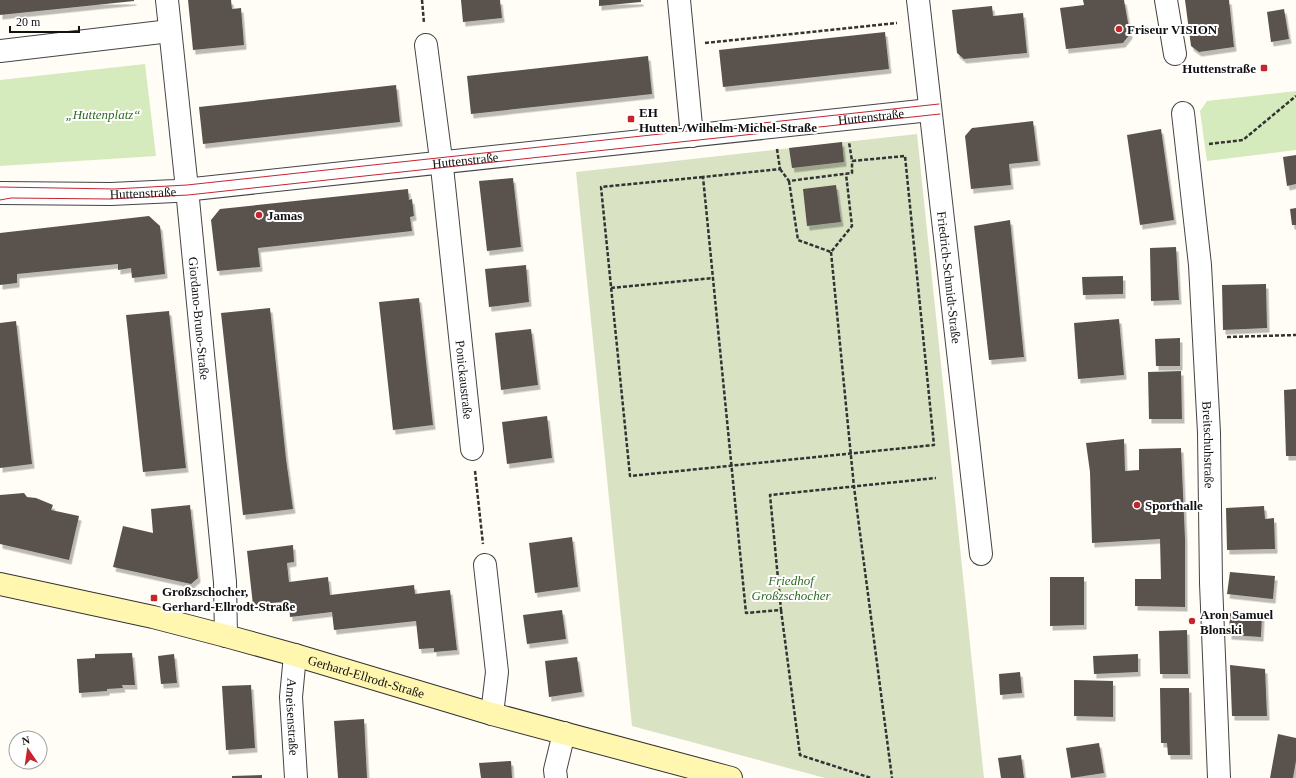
<svg xmlns="http://www.w3.org/2000/svg" width="1296" height="778" viewBox="0 0 1296 778" font-family="Georgia,serif">
<style>
.green{fill:#d5ebbd}
.cemetery{fill:#d9e3c4}
.building{fill:#5a524d;filter:url(#shadow)}
.lines{fill:none;stroke-linecap:round;stroke-linejoin:round}
.minor-casing{stroke:#444;stroke-width:24}
.secondary-casing{stroke:#333;stroke-width:24}
.path{stroke:#333;stroke-width:2.5;stroke-dasharray:4 2;stroke-linecap:butt}
.minor{stroke:#fff;stroke-width:22}
.secondary{stroke:#fff6b0;stroke-width:22}
.tram{stroke:#c4262e;stroke-width:1}
.poi-dot{fill:#c4262e;stroke:#fff;stroke-width:1.5}
.labels{text-anchor:middle;stroke-width:4;stroke-linejoin:round;paint-order:stroke}
.poi-label{font-size:13px;font-weight:bold;fill:#111;stroke:#fff;text-anchor:start}
.park-label{font-size:13px;font-style:italic;fill:#2f6b1f;stroke:#fff}
.street-label{font-size:13px;fill:#111;stroke:#fff}
</style>
<defs>
<filter id="shadow"><feDropShadow dx="2.5" dy="4.5" stdDeviation="0" flood-color="#0004"/></filter>
</defs>
<rect width="100%" height="100%" fill="#fffdf5"/>
<g class="green">
<polygon points="145,64 156,156 0,166 0,80"/>
<polygon points="1296,91 1296,150 1207,161 1200,111 1207,101"/>
</g>
<polygon class="cemetery" points="917,134 984,778 825,778 632,726 576,172"/>
<g class="building">
<polygon points="0,0 134,0 134,1 0,15"/>
<polygon points="188,0 231,0 232,9 241,8 244,45 193,50"/>
<polygon points="461,0 500,0 502,18 463,22"/>
<polygon points="599,0 641,0 641,2 599,6"/>
<polygon points="1083,0 1124,0 1130,34 1123,43 1066,49 1060,8 1084,5"/>
<polygon points="1185,0 1229,0 1234,47 1199,52 1191,46"/>
<polygon points="992,6 993,16 1023,13 1027,53 964,59 957,53 952,10"/>
<polygon points="1284,9 1289,39 1271,42 1267,12"/>
<polygon points="885,32 889,69 723,87 719,50"/>
<polygon points="648,56 652,94 471,114 467,76"/>
<polygon points="396,85 400,122 203,144 199,107"/>
<polygon points="1033,121 1038,161 1009,164 1011,185 971,189 965,136 972,128"/>
<polygon points="1161,129 1174,220 1140,225 1127,135"/>
<polygon points="842,142 844,162 792,168 789,148"/>
<polygon points="1296,155 1296,184 1287,186 1283,157"/>
<polygon points="513,178 521,247 487,251 479,181"/>
<polygon points="836,185 841,222 807,226 803,189"/>
<polygon points="408,189 409,200 412,199 414,216 410,217 412,231 258,248 260,267 217,271 211,220 220,209"/>
<polygon points="1296,208 1296,225 1292,225 1290,209"/>
<polygon points="149,216 160,226 165,274 132,278 131,268 118,270 118,264 17,274 17,283 0,285 0,233"/>
<polygon points="1010,220 1024,357 989,360 974,226"/>
<polygon points="1176,247 1179,300 1151,301 1150,248"/>
<polygon points="526,265 529,302 489,307 485,269"/>
<polygon points="1123,276 1123,294 1083,295 1082,277"/>
<polygon points="1266,284 1267,328 1223,330 1222,285"/>
<polygon points="419,298 433,425 393,430 379,302"/>
<polygon points="270,308 286,459 293,509 243,515 221,313"/>
<polygon points="169,311 186,468 143,472 126,315"/>
<polygon points="1119,319 1124,375 1078,379 1074,323"/>
<polygon points="16,321 32,464 0,468 0,323"/>
<polygon points="531,329 538,385 501,390 495,333"/>
<polygon points="1180,338 1180,366 1156,366 1155,339"/>
<polygon points="1181,371 1182,419 1149,419 1148,372"/>
<polygon points="1296,389 1296,456 1286,456 1284,390"/>
<polygon points="547,416 552,458 507,464 502,422"/>
<polygon points="1124,439 1125,471 1139,470 1139,449 1181,448 1185,539 1185,607 1135,606 1135,579 1161,579 1160,539 1092,543 1090,472 1086,443"/>
<polygon points="24,493 27,497 36,498 53,505 51,510 79,516 69,560 0,544 0,495"/>
<polygon points="190,505 198,578 191,584 113,567 123,526 153,533 151,509"/>
<polygon points="1264,506 1265,519 1274,518 1275,549 1227,550 1226,508"/>
<polygon points="572,537 578,587 535,593 529,543"/>
<polygon points="293,545 294,562 287,563 289,582 328,577 330,595 414,585 415,594 450,590 457,650 434,652 434,648 419,649 416,621 334,630 332,612 290,617 289,601 253,605 247,551"/>
<polygon points="1230,572 1275,576 1273,599 1227,594"/>
<polygon points="1050,577 1084,577 1084,625 1050,626"/>
<polygon points="562,610 566,639 527,644 523,615"/>
<polygon points="1230,613 1262,615 1261,637 1229,635"/>
<polygon points="1187,630 1188,674 1160,674 1159,631"/>
<polygon points="132,653 135,685 122,685 123,688 107,689 107,691 79,693 77,659 95,658 95,654"/>
<polygon points="174,654 177,683 161,684 158,656"/>
<polygon points="1138,654 1138,672 1094,674 1093,656"/>
<polygon points="577,657 582,692 549,697 545,661"/>
<polygon points="1230,665 1265,669 1267,716 1232,716"/>
<polygon points="1020,672 1022,693 1000,695 999,674"/>
<polygon points="1074,680 1113,681 1113,717 1074,716"/>
<polygon points="251,685 255,748 226,750 222,686"/>
<polygon points="1160,688 1189,688 1190,755 1168,755 1167,743 1161,743"/>
<polygon points="364,719 367,778 338,778 334,721"/>
<polygon points="1278,734 1296,738 1296,761 1293,778 1270,778"/>
<polygon points="1099,743 1104,773 1071,778 1066,748"/>
<polygon points="1021,755 1024,778 1001,778 998,758"/>
<polygon points="511,761 512,778 481,778 479,763"/>
<polygon points="262,775 262,778 232,778 232,776"/>
</g>
<g class="lines">
<g class="minor-casing">
<g id="minor">
<path id="s1" d="M167,0l20,189 38,393 1,54"/>
<polyline points="679,0 692,136"/>
<path id="s2" d="M918,0l63,554"/>
<polyline points="1166,0 1175,54"/>
<path id="s3" d="M426,45l16,122 30,282"/>
<polyline points="0,51 170,31"/>
<path id="s4" d="M1183,113l17,152 9,168 2,150 8,195"/>
<path id="s5" d="M0,193l111,1 64,-3 755,-81"/>
<polyline points="485,565 497,672 492,714"/>
<path id="s6" d="M295,655l-4,42 5,81"/>
<polyline points="556,778 555,770 564,733"/>
</g>
</g>
<g class="secondary-casing">
<g id="secondary">
<path id="s7" d="M0,584l153,33 73,19 69,19 197,59 239,64"/>
</g>
</g>
<g class="path">
<polyline points="422,0 424,23"/>
<polyline points="705,43 897,23"/>
<polyline points="1209,144 1243,140 1296,96"/>
<polyline points="777,149 780,169 703,177 746,613 781,610 770,495 936,478"/>
<polyline points="780,169 789,181 852,173 852,161"/>
<polyline points="703,177 601,187 630,476 934,445 905,156 852,161 849,142"/>
<polyline points="789,181 798,240 831,252 852,226 846,174"/>
<polyline points="831,252 854,487 892,778"/>
<polyline points="611,288 713,278"/>
<polyline points="1227,337 1296,335"/>
<polyline points="475,471 483,544"/>
<polyline points="781,610 800,755 871,778"/>
</g>
<use href="#minor" class="minor"/>
<use href="#secondary" class="secondary"/>
<g class="tram">
<polyline points="0,187 114,189 187,185 939,104"/>
<polyline points="0,200 11,198 110,199 188,195 940,114"/>
</g>
</g>
<g class="poi-dot">
<circle cx="1119" cy="29" r="4"/>
<rect x="1260" y="64" width="8" height="8" rx="2"/>
<rect x="627" y="115" width="8" height="8" rx="2"/>
<circle cx="259" cy="215" r="4"/>
<circle cx="1137" cy="505" r="4"/>
<rect x="150" y="594" width="8" height="8" rx="2"/>
<circle cx="1192" cy="621" r="4"/>
</g>
<g class="labels">
<g class="poi-label">
<text x="1127" y="34">Friseur VISION</text>
<text x="1256" y="73" text-anchor="end">Huttenstraße</text>
<text x="639" y="117">EH<tspan x="639" dy="15">Hutten-/Wilhelm-Michel-Straße</tspan></text>
<text x="267" y="220">Jamas</text>
<text x="1145" y="510">Sporthalle</text>
<text x="162" y="596">Großzschocher,<tspan x="162" dy="15">Gerhard-Ellrodt-Straße</tspan></text>
<text x="1200" y="619">Aron Samuel<tspan x="1200" dy="15">Blonski</tspan></text>
</g>
<g class="park-label">
<text x="103" y="119">„Huttenplatz“</text>
<text x="791" y="585">Friedhof<tspan x="791" dy="15">Großzschocher</tspan></text>
</g>
<g class="street-label">
<text dy="5" stroke="none"><textPath href="#s5" startOffset="875">Huttenstraße</textPath></text>
<text dy="5" stroke="none"><textPath href="#s5" startOffset="467">Huttenstraße</textPath></text>
<text dy="5" stroke="none"><textPath href="#s5" startOffset="143">Huttenstraße</textPath></text>
<text dy="5" stroke="none"><textPath href="#s2" startOffset="279">Friedrich-Schmidt-Straße</textPath></text>
<text dy="5" stroke="none"><textPath href="#s1" startOffset="320">Giordano-Bruno-Straße</textPath></text>
<text dy="5" stroke="none"><textPath href="#s3" startOffset="337">Ponickaustraße</textPath></text>
<text dy="5" stroke="none"><textPath href="#s4" startOffset="333">Breitschuhstraße</textPath></text>
<text dy="5" stroke="none"><textPath href="#s7" startOffset="378">Gerhard-Ellrodt-Straße</textPath></text>
<text dy="5" stroke="none"><textPath href="#s6" startOffset="62">Ameisenstraße</textPath></text>
</g>
</g>
<g transform="translate(28 750) rotate(347)"><circle r="19" fill="#ffffff" stroke="#a0a0a0"/>
<path d="M0-3L7 15L0 10L-7 15Z" fill="#c4262e"/>
<text y="-6" font-size="11" font-weight="bold" text-anchor="middle" fill="#111111">N</text>
</g>
<path d="M10 26v6h69v-6" fill="none" stroke="#111111" stroke-width="2"/>
<text x="16" y="26" font-size="12" fill="#111111" stroke="#ffffff" stroke-width="3" paint-order="stroke">20 m</text>
</svg>
